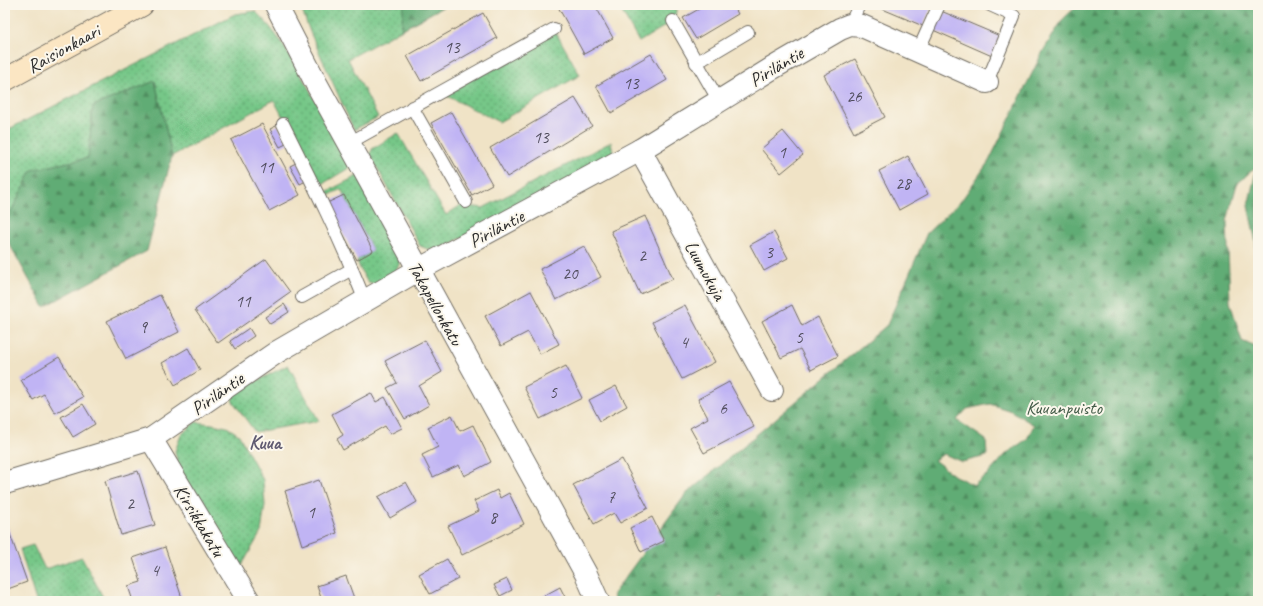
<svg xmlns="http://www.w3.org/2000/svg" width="1263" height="606" viewBox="0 0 1263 606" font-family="Caveat,sans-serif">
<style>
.grass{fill:url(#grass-dots);stroke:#50795a}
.forest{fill:url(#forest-firs);stroke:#466c50;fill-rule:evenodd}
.building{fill:#c0b4f4}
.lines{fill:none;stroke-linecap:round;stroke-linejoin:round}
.service-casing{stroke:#706b61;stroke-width:14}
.minor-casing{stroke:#706b61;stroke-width:24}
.secondary-casing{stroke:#706b61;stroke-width:24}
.service{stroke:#fff;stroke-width:12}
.minor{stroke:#fff;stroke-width:22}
.secondary{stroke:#fbe6c3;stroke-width:22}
.labels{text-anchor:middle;stroke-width:4;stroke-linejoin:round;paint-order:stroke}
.number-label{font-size:17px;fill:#504d5d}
.street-label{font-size:19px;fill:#2b2b2b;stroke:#fbf7ec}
.park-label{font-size:19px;fill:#425a47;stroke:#fbf7ec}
.neighbourhood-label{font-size:20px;font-weight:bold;fill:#5f5b71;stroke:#fbf7ec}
</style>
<defs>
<pattern id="grass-dots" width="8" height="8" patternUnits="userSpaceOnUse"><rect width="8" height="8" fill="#76c788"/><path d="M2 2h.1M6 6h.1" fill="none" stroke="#61a26f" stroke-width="1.8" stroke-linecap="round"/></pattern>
<pattern id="forest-firs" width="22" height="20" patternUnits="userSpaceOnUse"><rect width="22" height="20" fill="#60ac74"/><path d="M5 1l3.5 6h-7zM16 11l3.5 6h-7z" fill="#4f8c5f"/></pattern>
</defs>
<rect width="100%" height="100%" fill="#fbf7ec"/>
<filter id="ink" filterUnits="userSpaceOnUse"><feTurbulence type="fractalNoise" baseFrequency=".025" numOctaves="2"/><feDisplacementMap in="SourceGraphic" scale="8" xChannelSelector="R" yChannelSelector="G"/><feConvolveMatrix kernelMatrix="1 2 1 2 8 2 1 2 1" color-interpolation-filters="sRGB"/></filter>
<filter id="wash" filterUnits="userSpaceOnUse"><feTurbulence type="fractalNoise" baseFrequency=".012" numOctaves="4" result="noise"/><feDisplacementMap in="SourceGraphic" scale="16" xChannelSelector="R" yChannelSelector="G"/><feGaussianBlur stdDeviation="0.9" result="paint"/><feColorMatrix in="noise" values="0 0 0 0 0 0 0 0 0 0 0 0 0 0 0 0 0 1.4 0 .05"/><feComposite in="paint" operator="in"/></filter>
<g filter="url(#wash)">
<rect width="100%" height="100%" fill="#f0e3c6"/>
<g class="grass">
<polygon points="300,5 446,5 348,59 378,117 354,130 310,32"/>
<polygon points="618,5 678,5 673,21 639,42"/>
<path d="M255,11c20,19 29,35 43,59 18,30 35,62 52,93l-1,5 -30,18 -45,-86 -102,56 -17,-75 -62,25 -5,52 -56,12 -27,54v-93l230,-117z"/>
<polygon points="554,29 580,75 499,122 439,92"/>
<polygon points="398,133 446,215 461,205 483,208 611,142 614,156 435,252 420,246 370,155 372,149"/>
<polygon points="359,175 398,246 400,262 395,274 378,285 368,283 360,269 357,260 373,251 341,189 326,197 324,193"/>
<polygon points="288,365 319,421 255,432 232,400 235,392"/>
<polygon points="195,422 212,424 227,427 239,435 263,480 265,505 261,532 238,572 178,467 175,451 181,435"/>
<polygon points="33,545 45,569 82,557 105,601 36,601 20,549"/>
</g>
<g class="forest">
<polygon points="404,5 446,5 401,30"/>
<path d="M1078,5h180v257l-3,-24 -7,-32 9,-40 -20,18 -10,37 3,81 12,39 16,7v253h-534l-2,-4 -9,4h-99l-1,-7 73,-100 201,-169 40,-92 34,-32 28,-40 54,-110 20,-32zM990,404l21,7 23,14 -7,14 -20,14 -18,20 -15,12 -19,-9 -21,-16 10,-6 18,8 25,-6 -1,-16 -29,-20 10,-11z"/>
<polygon points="155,81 172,156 147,251 44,307 5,236 5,224 32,170 88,158 93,106"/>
</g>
<g id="blocks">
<g class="building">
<polygon points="557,5 595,5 613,38 584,54"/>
<polygon points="706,5 733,5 738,14 696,39 683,18"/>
<polygon points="873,5 924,5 931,8 923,26"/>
<polygon points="941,11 1000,36 992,56 933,30"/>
<polygon points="483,13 497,38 421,81 407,56"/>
<polygon points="651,54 667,80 611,113 596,86"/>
<polygon points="855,59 885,117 854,133 824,75"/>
<polygon points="575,98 592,126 507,177 490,148"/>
<polygon points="451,112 492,184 472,195 431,123"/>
<polygon points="262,124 300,195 269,211 231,140"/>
<polygon points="278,125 288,143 280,147 270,129"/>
<polygon points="783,131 803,155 781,173 761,149"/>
<polygon points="908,156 928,194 899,210 879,171"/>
<polygon points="298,162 308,180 300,184 290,166"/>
<polygon points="344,195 373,251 357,260 327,203"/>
<polygon points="645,216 673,279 640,294 611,231"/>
<polygon points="774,232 788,258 764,271 750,245"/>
<polygon points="584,246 601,277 556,300 540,269"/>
<polygon points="266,259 290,292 218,343 195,310"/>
<polygon points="531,291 559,344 540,354 528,332 501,346 485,316"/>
<polygon points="160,295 179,332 126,359 107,321"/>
<polygon points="284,304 289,312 270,324 265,317"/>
<polygon points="685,305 715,362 682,379 652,322"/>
<polygon points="792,305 802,326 818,317 838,356 811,370 800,349 781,358 762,321"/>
<polygon points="249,328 254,336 235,349 230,341"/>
<polygon points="425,340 442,372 419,386 429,405 405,419 387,388 397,383 385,361"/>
<polygon points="188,348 200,370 175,385 162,363"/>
<polygon points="59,357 83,397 55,413 44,394 33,400 21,380"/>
<polygon points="566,366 582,398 540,419 524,387"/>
<polygon points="729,382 754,427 704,453 690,428 708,418 698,399"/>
<polygon points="616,386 627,406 600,421 589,400"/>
<polygon points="371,393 376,402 385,397 402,428 390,434 385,426 343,450 337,439 343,435 332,414"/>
<polygon points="83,404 95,424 73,437 61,417"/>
<polygon points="452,415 460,431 473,425 491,462 464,476 459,465 433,477 422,455 438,447 428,427"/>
<polygon points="622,459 648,508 620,523 614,513 594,524 573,485"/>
<polygon points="138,471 155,525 121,535 105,481"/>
<polygon points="319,480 337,533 302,545 285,491"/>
<polygon points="406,482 417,502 390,518 378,497"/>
<polygon points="497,490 500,498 509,493 524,524 462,555 448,526 479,511 474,501"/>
<polygon points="652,517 664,541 641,552 630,528"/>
<polygon points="5,520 27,582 5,590"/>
<polygon points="165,547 182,598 172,601 133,601 128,586 141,582 133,558"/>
<polygon points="447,559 458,579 430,594 419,574"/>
<polygon points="346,576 355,601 322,601 317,586"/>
<polygon points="507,579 512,590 500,596 494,585"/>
<polygon points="560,587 567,601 534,601"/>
</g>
</g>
</g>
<g filter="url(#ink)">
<use href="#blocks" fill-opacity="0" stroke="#706b61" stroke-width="1"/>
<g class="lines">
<g class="service-casing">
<g id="service">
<polyline points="673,21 719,101"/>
<polyline points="850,25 859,5"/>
<polyline points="918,51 939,5"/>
<polyline points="696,63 748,32"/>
<polyline points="987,82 1014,16 990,5"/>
<polyline points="412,107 466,202"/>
<path d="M283,124c29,58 58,116 82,177"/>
<polyline points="349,143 554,29"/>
<polyline points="302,297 352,269"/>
</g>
</g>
<g class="minor-casing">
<g id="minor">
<polyline points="276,5 316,83 586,574 598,601"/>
<polyline points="640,150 772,390"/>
<polyline points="151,439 249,601"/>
<polyline points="5,483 151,439 277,352 418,270 640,150 771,69 840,29 850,25 862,26 987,82"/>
</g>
</g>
<g class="secondary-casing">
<polyline id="secondary" points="5,80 142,5"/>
</g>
<use href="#service" class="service"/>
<use href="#minor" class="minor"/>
<use href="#secondary" class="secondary"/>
</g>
</g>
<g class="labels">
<g class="number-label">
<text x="452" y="53">13</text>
<text x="631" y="89">13</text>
<text x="854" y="102">26</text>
<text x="541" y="143">13</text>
<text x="782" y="158">1</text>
<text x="266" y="173">11</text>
<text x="903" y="189">28</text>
<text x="769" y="258">3</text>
<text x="642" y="261">2</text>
<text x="570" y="279">20</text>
<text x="243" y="307">11</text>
<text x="143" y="333">9</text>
<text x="799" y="343">5</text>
<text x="684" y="348">4</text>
<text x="553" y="398">5</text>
<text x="723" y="414">6</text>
<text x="611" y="503">7</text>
<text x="130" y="509">2</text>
<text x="311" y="518">1</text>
<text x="493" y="523">8</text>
<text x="155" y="576">4</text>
</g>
<g class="street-label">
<text transform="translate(63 48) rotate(-29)" y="7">Raisionkaari</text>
<text transform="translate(776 66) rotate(-31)" y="7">Piriläntie</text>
<text transform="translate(496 228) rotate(-28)" y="7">Piriläntie</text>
<text transform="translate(706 270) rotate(61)" y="7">Luumukuja</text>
<text transform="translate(436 303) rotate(61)" y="7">Takapellonkatu</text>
<text transform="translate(217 393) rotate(-35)" y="7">Piriläntie</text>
<text transform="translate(200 520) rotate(59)" y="7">Kirsikkakatu</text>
</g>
<g class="park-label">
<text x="1064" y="414">Kuuanpuisto</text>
</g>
<g class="neighbourhood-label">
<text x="265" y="449">Kuua</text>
</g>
</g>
<rect width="1263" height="606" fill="none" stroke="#fbf7ec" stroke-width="20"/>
</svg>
